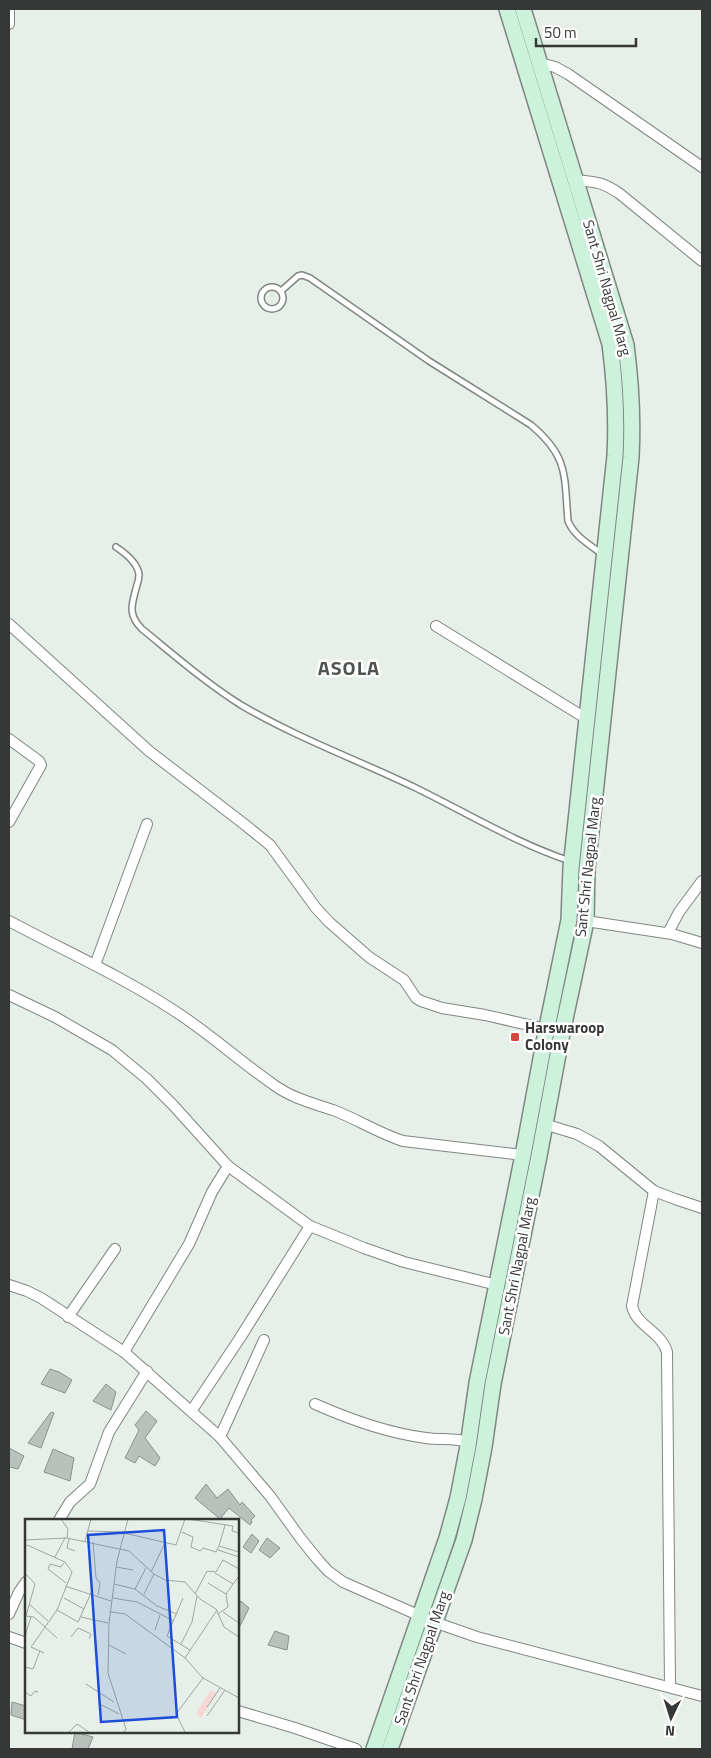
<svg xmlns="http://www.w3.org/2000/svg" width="711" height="1758" viewBox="0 0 711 1758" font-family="'Titillium Web',sans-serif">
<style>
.building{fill:#b9c1bc;stroke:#8b928d}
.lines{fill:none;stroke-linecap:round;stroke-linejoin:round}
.service-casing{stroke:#808782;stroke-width:8}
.minor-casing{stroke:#808782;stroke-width:12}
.secondary-casing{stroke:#808782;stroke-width:18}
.service{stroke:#fff;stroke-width:5}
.minor{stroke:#fff;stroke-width:10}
.secondary{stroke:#ccf2dc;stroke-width:15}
.poi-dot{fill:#d5473f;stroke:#fff;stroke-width:2}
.labels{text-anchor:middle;stroke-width:5;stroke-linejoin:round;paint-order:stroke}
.street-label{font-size:15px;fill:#353836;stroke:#fff}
.poi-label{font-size:15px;font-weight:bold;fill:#353836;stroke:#fff;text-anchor:start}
.district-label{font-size:20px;font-weight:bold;letter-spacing:1px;fill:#4e5550;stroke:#fff}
.inset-road{fill:none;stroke:#a0a6a1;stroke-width:1}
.view{fill:#1d4ed8;fill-opacity:0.15;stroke:#1d4ed8;stroke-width:2.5}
.inset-edge{fill:none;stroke:#353836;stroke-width:2.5}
</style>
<rect width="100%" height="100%" fill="#e7efe9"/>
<g class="building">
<polygon points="50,1369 59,1372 72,1380 65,1393 41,1384"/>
<polygon points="106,1384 116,1392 111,1410 93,1401"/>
<polygon points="146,1411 157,1421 145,1438 160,1458 155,1466 139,1456 135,1463 125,1458 139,1430 135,1425"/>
<polygon points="51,1412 54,1413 41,1448 28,1443"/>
<polygon points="9,1448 24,1456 18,1469 9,1467"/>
<polygon points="53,1449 74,1458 70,1481 44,1472"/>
<polygon points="206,1484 217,1498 228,1489 240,1505 242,1502 255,1516 251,1520 252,1522 250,1525 229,1508 220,1519 195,1498"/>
<polygon points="252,1534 259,1541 251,1553 243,1547"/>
<polygon points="267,1538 280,1548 270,1558 259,1550"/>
<polygon points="241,1601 249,1608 238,1630 238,1607"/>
<polygon points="275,1631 289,1636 287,1650 268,1645"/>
<polygon points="12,1702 26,1706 26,1720 11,1715"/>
<polygon points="75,1732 93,1737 88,1749 72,1749"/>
</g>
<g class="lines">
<g class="service-casing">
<g id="service">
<circle cx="272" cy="298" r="11"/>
<path d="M281,291l17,-15 4,-1 8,3 119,83 102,64c38,32 33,50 37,96 6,15 22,24 34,33"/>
<path d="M116,547c9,6 21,15 23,27 0,3 -1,8 -2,11 -5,19 -10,29 5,44 32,26 64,54 99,76 56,33 117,55 175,83 51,25 100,55 154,73"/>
</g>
</g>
<g class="minor-casing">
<g id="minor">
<polyline points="9,12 9,24"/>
<polyline points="540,63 555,67 568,74 702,167"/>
<path d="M576,180c20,2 27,2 44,14l82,67"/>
<polyline points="9,624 149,751 244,824 270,845 316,908 329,922 369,957 404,980 416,998 421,1001 442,1008 485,1015 546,1029"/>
<polyline points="436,626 587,719"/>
<polyline points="9,739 39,761 41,765 9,822"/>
<path d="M9,921c54,29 110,54 161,87 37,23 68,52 104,77 18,13 38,18 59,25 24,9 45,23 70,31l120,14"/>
<polyline points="586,921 672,934 702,943"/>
<polyline points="668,933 679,912 702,881"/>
<polyline points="95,965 147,824"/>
<polyline points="9,995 55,1017 112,1050 147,1079 173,1105 228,1166 310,1226 364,1248 404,1262 497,1285"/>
<polyline points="544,1124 577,1134 599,1146 654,1191 675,1199 702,1208"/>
<path d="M654,1191l-22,115c4,20 29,25 35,46l3,334"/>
<polyline points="9,1285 27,1291 41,1298 124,1352 220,1437 270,1496 301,1539 318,1560 328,1571 343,1582 434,1622 477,1637 702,1696"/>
<polyline points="68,1317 115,1249"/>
<polyline points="124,1352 189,1244 212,1192 228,1166"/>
<path d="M315,1404c36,16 72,29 111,34 14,2 29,0 43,4"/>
<polyline points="192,1410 240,1338 310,1226"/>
<polyline points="220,1437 264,1340"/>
<polyline points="59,1520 70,1502 90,1484 109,1432 147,1371"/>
<polyline points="9,1614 19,1592 26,1582"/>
<polyline points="9,1637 26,1643"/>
<polyline points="238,1711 295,1728 356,1749"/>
</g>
</g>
<g class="secondary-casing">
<g id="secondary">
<path d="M374,1749l73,-211 11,-40 10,-52 9,-63 46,-228 23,-123 23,-112 2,-52 44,-412c2,-38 0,-74 -5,-112l-103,-335"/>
<path d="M390,1749l74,-209 10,-41 10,-52 9,-63 46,-228 23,-123 24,-112 1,-52 44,-412c2,-38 0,-74 -5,-112l-103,-336"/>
</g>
</g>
<use href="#service" class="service"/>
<use href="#minor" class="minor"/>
<use href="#secondary" class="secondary"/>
</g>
<rect class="poi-dot" x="510" y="1032" width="10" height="10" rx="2.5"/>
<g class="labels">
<g class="street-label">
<text transform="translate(607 288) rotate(74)" y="5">Sant Shri Nagpal Marg</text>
<text transform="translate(588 867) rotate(-84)" y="5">Sant Shri Nagpal Marg</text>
<text transform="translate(517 1266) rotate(-79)" y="5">Sant Shri Nagpal Marg</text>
<text transform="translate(422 1658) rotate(-71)" y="5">Sant Shri Nagpal Marg</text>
</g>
<g class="poi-label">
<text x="525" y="1033">Harswaroop<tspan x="525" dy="17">Colony</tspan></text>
</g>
<g class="district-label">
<text x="349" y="675">ASOLA</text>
</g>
</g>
<g transform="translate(25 1519)">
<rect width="214" height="214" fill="#e7efe9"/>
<path d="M186,171l6,3 -16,25 -5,-5z" fill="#f7d7d3"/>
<path class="inset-road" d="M36,0l7,10 -1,9M163,0l45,7 -1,5 7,2M63,12l35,1M157,13l11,5 -2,10 9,4 3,-3 13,4 3,-6 20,6M99,14l52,12 9,-26M44,20l-2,9 8,3M0,21l42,-2 62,13 25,23 11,6 20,2 15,17 16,10 8,18 15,10M60,22l6,-22M68,23l3,36 4,5 -2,12M2,26l38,17 7,10 -15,38M194,27l6,-21M193,31l21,7M30,38l10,-19M39,44l-3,4 -11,-3 -2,5 18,14M91,48l17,3M126,53l14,-29M0,54l10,11 -9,32M190,54l18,11M183,64l18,11M89,65l21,5 22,17 20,8M40,67l46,15M110,70l11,-21M119,75l10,-20M170,75l12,-23 9,1 7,-12 16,9M39,79l20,11M88,79l24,4 37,19M158,79l-16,38 23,14M4,85l19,17M86,93l14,2 60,44 18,20M198,93l16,11M193,95l10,-7 -2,-13 13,-18M1,97l8,1 23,21M56,98l27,6M130,111l5,-15M0,117l6,-19M46,118l7,-9 13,6 -2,5M156,125l11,-22 5,-26M84,126l17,9M19,134l-13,-6 26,-37 21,12 13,-29M160,139l32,-48M0,148l8,2 7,-18M61,165l28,18M0,173l6,4 4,-5 3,1M73,184l21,11M182,188l13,-19M182,197l18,-26M44,213l8,-8 12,8M99,213l2,-3 -18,-56 1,-50 8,-62 11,-42M160,213l-9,-18 27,-36 36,20"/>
<path class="view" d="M139,11l13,187 -76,5 -13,-187z"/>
<rect width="214" height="214" class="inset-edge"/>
</g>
<rect width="711" height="1758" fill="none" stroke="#353836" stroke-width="20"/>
<g transform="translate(671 1718) rotate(184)" stroke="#ffffff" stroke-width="4" paint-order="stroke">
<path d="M0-4L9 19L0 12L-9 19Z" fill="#353836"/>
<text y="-8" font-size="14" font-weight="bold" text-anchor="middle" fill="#353836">N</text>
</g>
<path d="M536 38v8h100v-8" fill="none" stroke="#353836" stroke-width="2.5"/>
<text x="544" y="38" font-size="15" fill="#353836" stroke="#ffffff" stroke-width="4" paint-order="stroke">50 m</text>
</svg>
